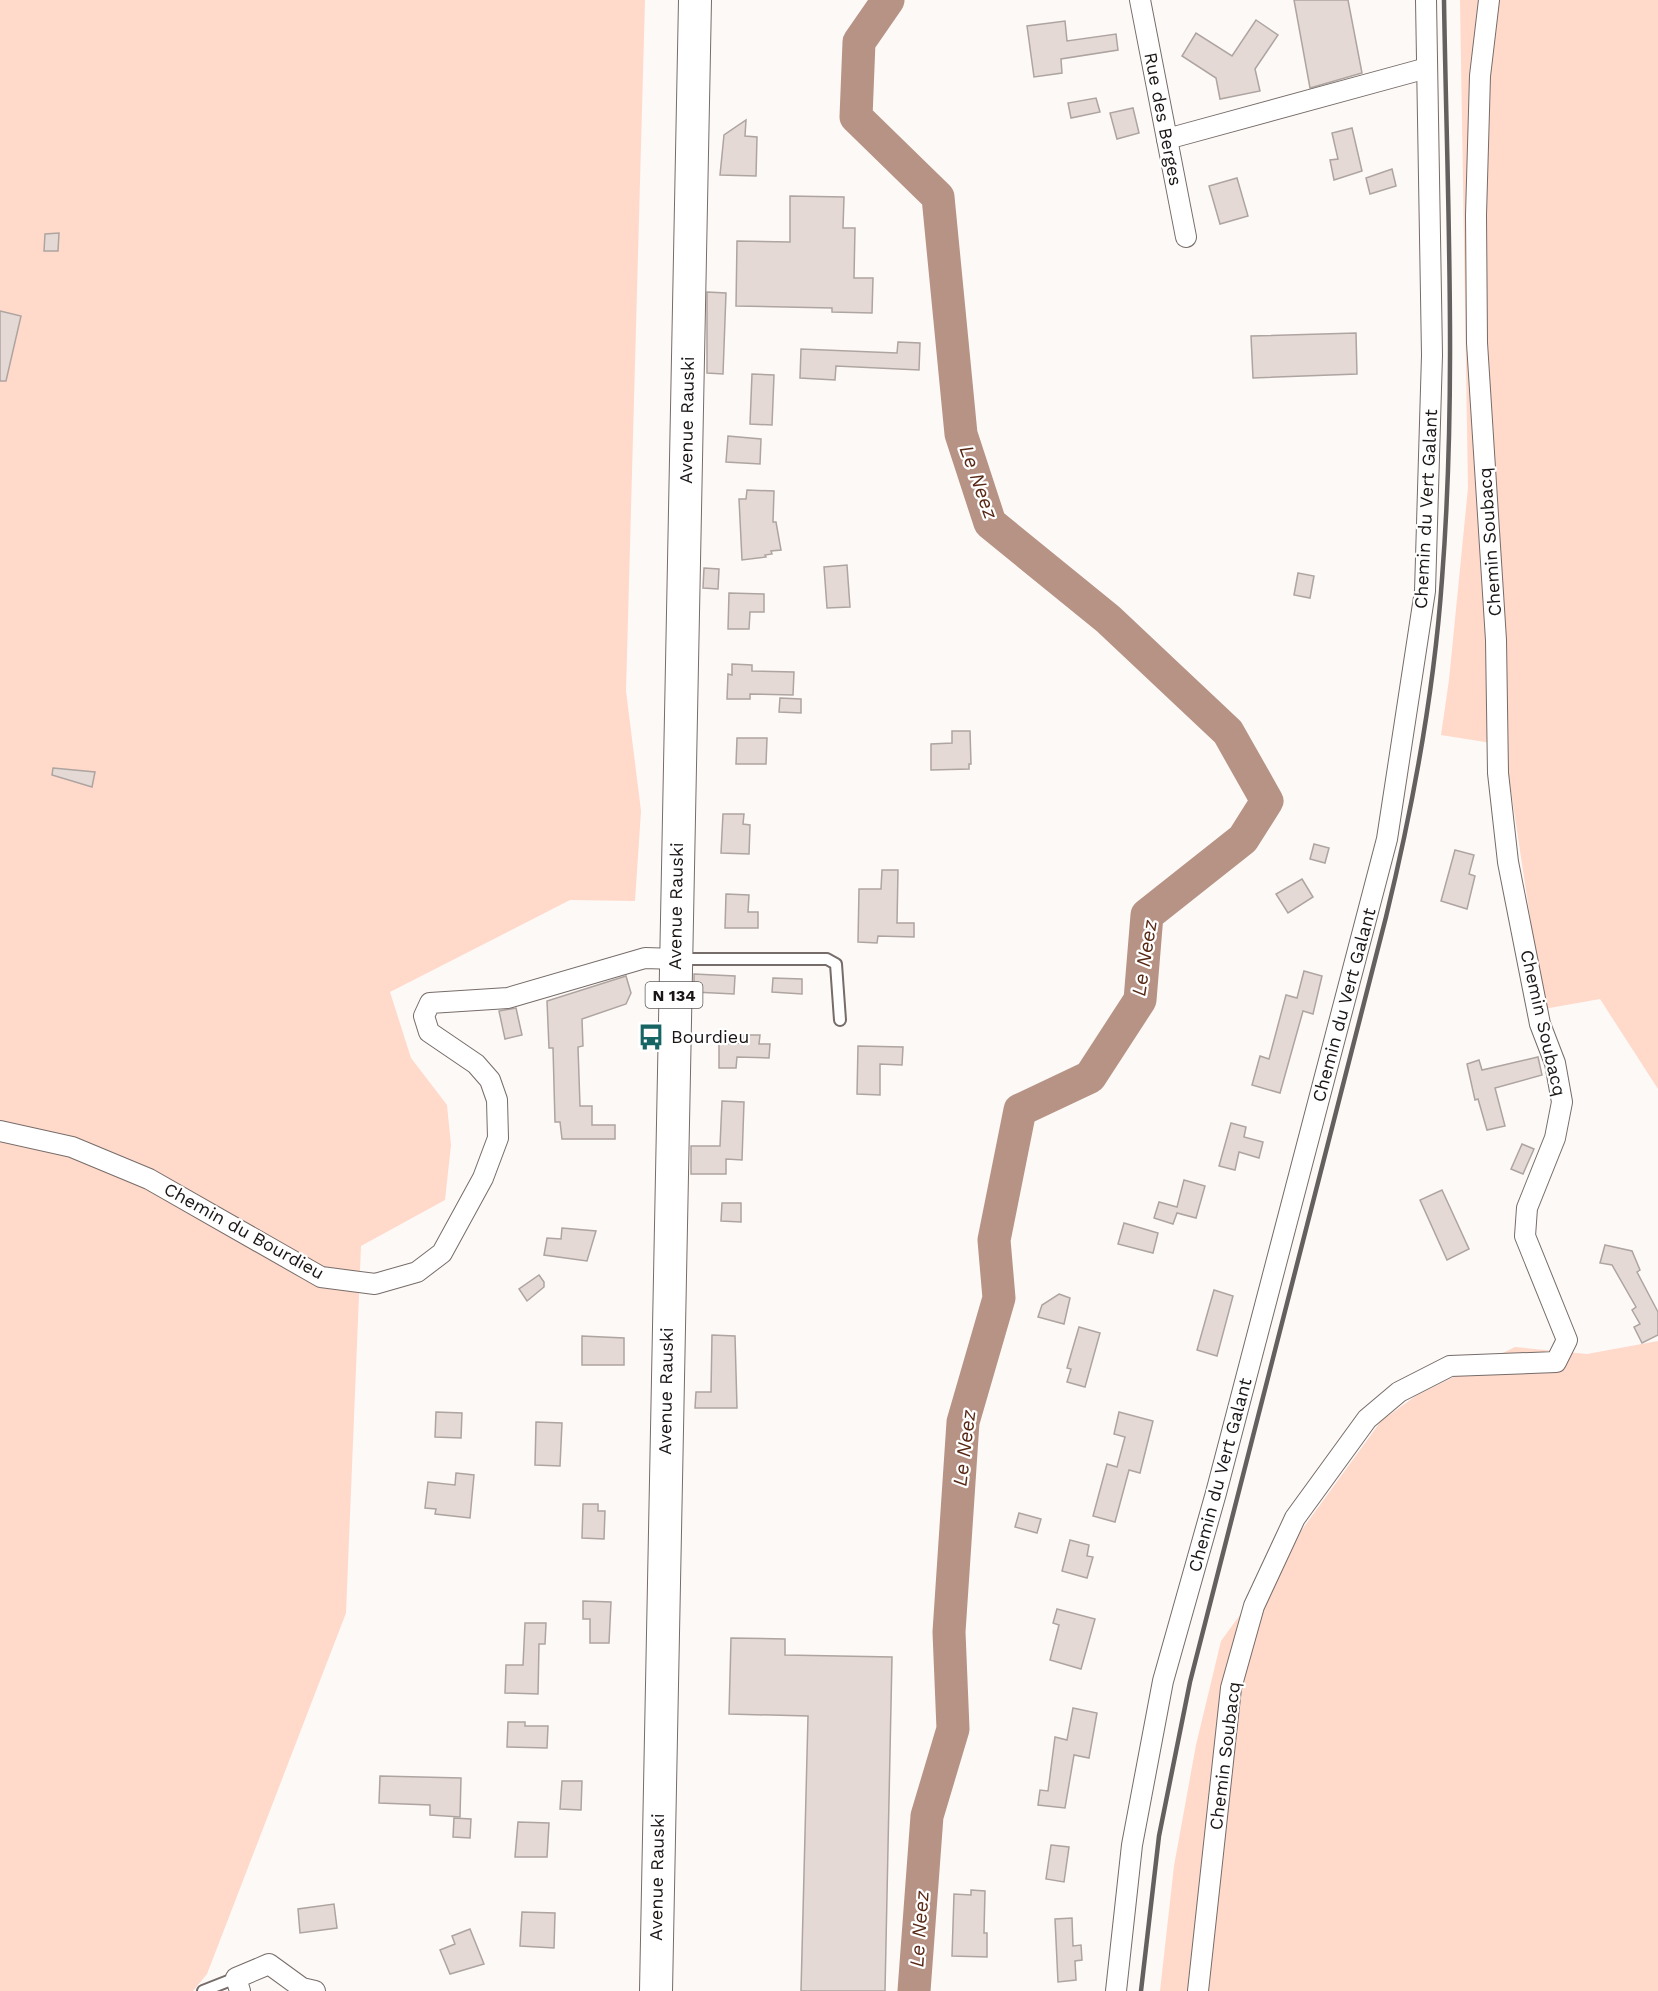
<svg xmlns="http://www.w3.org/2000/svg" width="1658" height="1991" viewBox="0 0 1658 1991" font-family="'Work Sans',sans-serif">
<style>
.green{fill:#ffd9ca}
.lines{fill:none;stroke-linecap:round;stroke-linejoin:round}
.river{stroke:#b69385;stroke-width:33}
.building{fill:#e4d9d5;stroke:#aea4a0;stroke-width:1.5}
.lane-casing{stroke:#766c69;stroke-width:14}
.street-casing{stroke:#766c69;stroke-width:22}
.primary-casing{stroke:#766c69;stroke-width:34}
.lane{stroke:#fff;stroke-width:10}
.street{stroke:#fff;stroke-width:20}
.primary{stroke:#fff;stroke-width:32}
.rail{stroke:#64605f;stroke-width:4.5}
.labels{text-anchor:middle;stroke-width:4.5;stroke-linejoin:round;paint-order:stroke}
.shield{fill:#fff;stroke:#5f5c5b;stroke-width:1.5}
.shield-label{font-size:16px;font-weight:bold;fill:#1a1615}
.street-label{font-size:18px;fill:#1a1615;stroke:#fff}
.poi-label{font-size:18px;fill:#1a1615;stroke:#fff;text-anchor:start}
.water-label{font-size:20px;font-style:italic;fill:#582814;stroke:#fff}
</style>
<rect width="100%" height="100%" fill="#fdf9f7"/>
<g class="green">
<polygon points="0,0 645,0 626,691 641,811 635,901 570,900 390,992 411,1058 447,1105 451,1145 445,1200 361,1246 346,1613 207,1974 193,1991 0,1991"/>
<polygon points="1460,0 1658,0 1658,1089 1600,999 1544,1009 1504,745 1441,735 1449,680 1468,488"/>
<polygon points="1658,1341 1658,1991 1160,1991 1174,1866 1196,1745 1221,1641 1381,1421 1417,1395 1515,1347 1587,1354"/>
</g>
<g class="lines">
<polyline class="river" points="888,0 859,42 856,117 938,197 961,434 990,523 1108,619 1228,732 1267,801 1243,839 1147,915 1140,1000 1090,1077 1020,1110 994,1240 999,1298 963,1422 949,1632 953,1729 927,1816 914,1991"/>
</g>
<g class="building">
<polygon points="1294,0 1348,0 1362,73 1310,88"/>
<polygon points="1256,20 1278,35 1255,69 1260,91 1220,99 1216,78 1182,56 1196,33 1232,56"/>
<polygon points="1065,21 1067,41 1116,34 1118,50 1061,59 1062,73 1034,77 1027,26"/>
<polygon points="1096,98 1100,112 1071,118 1068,103"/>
<polygon points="1133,108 1139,133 1117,139 1110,113"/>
<polygon points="746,120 745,136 757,137 756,176 720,175 724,135"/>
<polygon points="1352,128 1362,171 1334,180 1330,160 1338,159 1332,133"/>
<polygon points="1392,169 1396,186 1370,194 1366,178"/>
<polygon points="1237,178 1248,216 1220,224 1209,186"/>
<polygon points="790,196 844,197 843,228 855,228 854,278 873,278 872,313 832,312 832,308 736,306 737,241 790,242"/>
<polygon points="59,233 58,251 44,251 45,234"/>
<polygon points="707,292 726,293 723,374 707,373"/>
<polygon points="0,311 21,316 6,381 0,381"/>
<polygon points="1356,333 1357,374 1253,378 1251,336"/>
<polygon points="898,342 920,343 919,370 836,366 835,380 800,378 801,349 897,353"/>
<polygon points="752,374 774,375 772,425 750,424"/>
<polygon points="728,436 761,439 760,464 726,462"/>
<polygon points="747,490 774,491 773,522 776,522 781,550 771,551 772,554 765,555 766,557 742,560 739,499 746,499"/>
<polygon points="847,565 850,607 827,608 824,567"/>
<polygon points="704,568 719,569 718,589 703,588"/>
<polygon points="1298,573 1314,576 1310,598 1294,595"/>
<polygon points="729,593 764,594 764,612 750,612 749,629 728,629"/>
<polygon points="732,664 752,665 752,671 794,672 793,695 750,694 750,699 727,699 728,674 732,675"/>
<polygon points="780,698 801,699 801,713 779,712"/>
<polygon points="952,731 970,731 971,764 969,764 969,769 931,770 931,744 952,743"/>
<polygon points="737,738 767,738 766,764 736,764"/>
<polygon points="53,768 95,772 92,787 52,775"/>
<polygon points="723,814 744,814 743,824 750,825 749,854 721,853"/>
<polygon points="1314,844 1329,848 1325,863 1310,859"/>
<polygon points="1455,850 1474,855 1469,874 1475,876 1467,909 1441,901"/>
<polygon points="882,870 898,870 897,923 914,923 914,937 878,936 877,943 858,942 859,889 881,889"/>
<polygon points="1302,879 1313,897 1288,913 1276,894"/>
<polygon points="726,894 749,895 748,912 758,912 758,928 725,928"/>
<polygon points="1304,971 1322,976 1313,1014 1303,1011 1280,1093 1252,1085 1260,1056 1269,1059 1286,995 1297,998"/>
<polygon points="694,974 735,976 734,994 694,992"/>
<polygon points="626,976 631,993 626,1004 582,1019 583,1046 578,1047 580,1106 592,1106 592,1125 615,1125 615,1139 562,1139 560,1122 555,1122 553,1048 549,1048 547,1001"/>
<polygon points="773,978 802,979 802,994 772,992"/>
<polygon points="516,1008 522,1035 505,1039 499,1011"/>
<polygon points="744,1035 760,1035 759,1044 770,1044 769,1058 737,1057 736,1068 719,1068 719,1044 743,1043"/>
<polygon points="858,1046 903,1047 902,1065 880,1064 880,1095 857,1094"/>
<polygon points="1538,1057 1542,1075 1495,1088 1505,1126 1487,1130 1478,1099 1475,1100 1467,1064 1479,1060 1482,1070"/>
<polygon points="722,1101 744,1102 742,1160 726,1159 726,1174 691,1174 691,1146 720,1146"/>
<polygon points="1231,1123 1246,1127 1244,1137 1263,1142 1259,1158 1239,1152 1235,1170 1219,1166"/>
<polygon points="1522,1144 1534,1149 1523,1174 1511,1169"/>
<polygon points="1184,1180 1205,1186 1196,1218 1177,1213 1173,1224 1154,1218 1159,1202 1177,1207"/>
<polygon points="1442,1190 1469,1249 1447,1260 1420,1200"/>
<polygon points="722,1203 741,1203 741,1222 721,1221"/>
<polygon points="1124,1223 1158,1233 1153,1253 1118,1244"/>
<polygon points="562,1228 596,1231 587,1261 544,1255 547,1238 561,1239"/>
<polygon points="1605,1245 1632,1251 1640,1270 1637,1272 1658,1312 1658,1335 1642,1343 1634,1327 1640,1324 1632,1310 1636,1307 1612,1265 1600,1263"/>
<polygon points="539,1275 544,1282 544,1287 527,1301 519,1289"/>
<polygon points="1214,1290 1233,1296 1217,1356 1197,1350"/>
<polygon points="1059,1294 1070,1298 1064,1324 1038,1317 1042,1305"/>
<polygon points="1079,1327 1100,1333 1085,1387 1067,1382 1071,1369 1067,1368"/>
<polygon points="712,1335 735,1336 737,1408 695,1408 696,1392 711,1392"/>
<polygon points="582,1336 624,1338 624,1365 582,1365"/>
<polygon points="436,1412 462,1413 461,1438 435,1437"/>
<polygon points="1119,1412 1153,1421 1140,1473 1129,1470 1115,1522 1093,1516 1107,1464 1117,1467 1125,1437 1114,1434"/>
<polygon points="536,1422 562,1423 560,1466 535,1465"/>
<polygon points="456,1473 474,1475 470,1518 435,1514 436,1509 425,1508 428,1482 455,1485"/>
<polygon points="583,1504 598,1504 598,1511 605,1511 604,1539 582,1538"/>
<polygon points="1019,1513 1041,1519 1037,1533 1015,1527"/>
<polygon points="1070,1540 1089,1545 1087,1556 1093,1557 1087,1578 1062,1571"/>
<polygon points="583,1601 611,1602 609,1643 590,1643 590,1619 583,1619"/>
<polygon points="1057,1609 1095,1619 1081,1669 1050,1660 1059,1625 1053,1623"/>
<polygon points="525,1623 546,1623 545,1644 539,1644 538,1694 505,1693 506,1665 523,1665"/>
<polygon points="731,1638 785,1639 785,1655 892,1657 885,1991 801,1991 808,1716 729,1714"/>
<polygon points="1073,1708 1097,1713 1089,1758 1074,1755 1065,1808 1038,1805 1040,1790 1048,1791 1055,1737 1067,1740"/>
<polygon points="508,1722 525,1722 525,1726 548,1726 547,1748 507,1747"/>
<polygon points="380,1776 461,1778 460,1817 430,1815 430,1805 379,1803"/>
<polygon points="562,1781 582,1781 581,1810 560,1809"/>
<polygon points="454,1818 471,1819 470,1838 453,1837"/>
<polygon points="518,1822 549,1823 547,1857 515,1857"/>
<polygon points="1051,1845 1069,1847 1064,1882 1046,1879"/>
<polygon points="971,1890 985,1891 984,1933 987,1933 987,1957 952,1956 954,1894 971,1895"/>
<polygon points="334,1904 337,1928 300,1933 298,1909"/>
<polygon points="522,1912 555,1913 554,1948 520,1946"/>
<polygon points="1072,1918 1073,1946 1081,1945 1082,1960 1075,1961 1076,1980 1058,1982 1055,1919"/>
<polygon points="470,1929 484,1964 450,1974 440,1950 455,1944 452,1936"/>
</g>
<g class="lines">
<g class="lane-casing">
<g id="lane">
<polyline points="679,959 827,959 836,964 840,1020"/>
<polyline points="203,1991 236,1978"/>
</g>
</g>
<g class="street-casing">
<g id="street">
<polyline points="1140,0 1186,237"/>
<polyline points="1167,139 1427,68"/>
<polyline points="0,1131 72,1147 149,1179 321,1277 375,1284 417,1272 442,1253 483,1178 498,1138 497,1100 490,1080 476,1064 429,1032 424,1016 430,1003 508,998 645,958 676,959"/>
<polyline points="240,1991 236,1978 269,1964 302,1988 315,1991"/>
<polyline points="1116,1991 1132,1845 1163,1681 1216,1493 1387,839 1425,591 1432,355 1426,0"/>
<polyline points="1198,1991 1231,1688 1254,1606 1295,1518 1367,1419 1399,1392 1450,1366 1556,1362 1567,1340 1525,1236 1527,1208 1555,1138 1562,1102 1555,1063 1540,1024 1508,862 1498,773 1496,640 1477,343 1476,215 1480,76 1489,0"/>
</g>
</g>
<g class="primary-casing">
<polyline id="primary" points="656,1991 695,0"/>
</g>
<use href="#lane" class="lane"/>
<use href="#street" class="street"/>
<use href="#primary" class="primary"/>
<path class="rail" d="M1141,1991l18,-155 31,-154 196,-765c27,-111 48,-224 56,-338 15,-192 5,-386 2,-579"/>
</g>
<defs>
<g id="bus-bare" transform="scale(2.07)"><path d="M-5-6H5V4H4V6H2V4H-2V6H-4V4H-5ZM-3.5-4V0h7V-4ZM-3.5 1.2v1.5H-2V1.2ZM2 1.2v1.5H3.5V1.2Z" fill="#166463" stroke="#fff" stroke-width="2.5" paint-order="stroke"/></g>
</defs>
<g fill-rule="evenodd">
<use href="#bus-bare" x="651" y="1037"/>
</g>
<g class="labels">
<rect class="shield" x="645.5" y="982" width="57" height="26" rx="4.5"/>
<g class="shield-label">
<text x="674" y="1001">N 134</text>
</g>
<g class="street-label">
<text transform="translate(1163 119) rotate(79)" y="6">Rue des Berges</text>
<text transform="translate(687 420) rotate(-89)" y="6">Avenue Rauski</text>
<text transform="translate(1426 509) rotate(-87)" y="6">Chemin du Vert Galant</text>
<text transform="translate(1490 542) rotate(-94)" y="6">Chemin Soubacq</text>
<text transform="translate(676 906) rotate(-89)" y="6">Avenue Rauski</text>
<text transform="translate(1344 1005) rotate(-75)" y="6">Chemin du Vert Galant</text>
<text transform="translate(1543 1023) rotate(77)" y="6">Chemin Soubacq</text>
<text transform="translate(244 1231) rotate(29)" y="6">Chemin du Bourdieu</text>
<text transform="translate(666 1391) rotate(-89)" y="6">Avenue Rauski</text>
<text transform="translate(1220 1475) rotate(-75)" y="6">Chemin du Vert Galant</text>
<text transform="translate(1225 1756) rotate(-83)" y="6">Chemin Soubacq</text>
<text transform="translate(657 1877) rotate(-89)" y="6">Avenue Rauski</text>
</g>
<g class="poi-label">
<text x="671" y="1043">Bourdieu</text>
</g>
<g class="water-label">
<text transform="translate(979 482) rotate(70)" y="7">Le Neez</text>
<text transform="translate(1144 958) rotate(-81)" y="7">Le Neez</text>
<text transform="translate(964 1448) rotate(-83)" y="7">Le Neez</text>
<text transform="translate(919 1929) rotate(-86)" y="7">Le Neez</text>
</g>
</g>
</svg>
